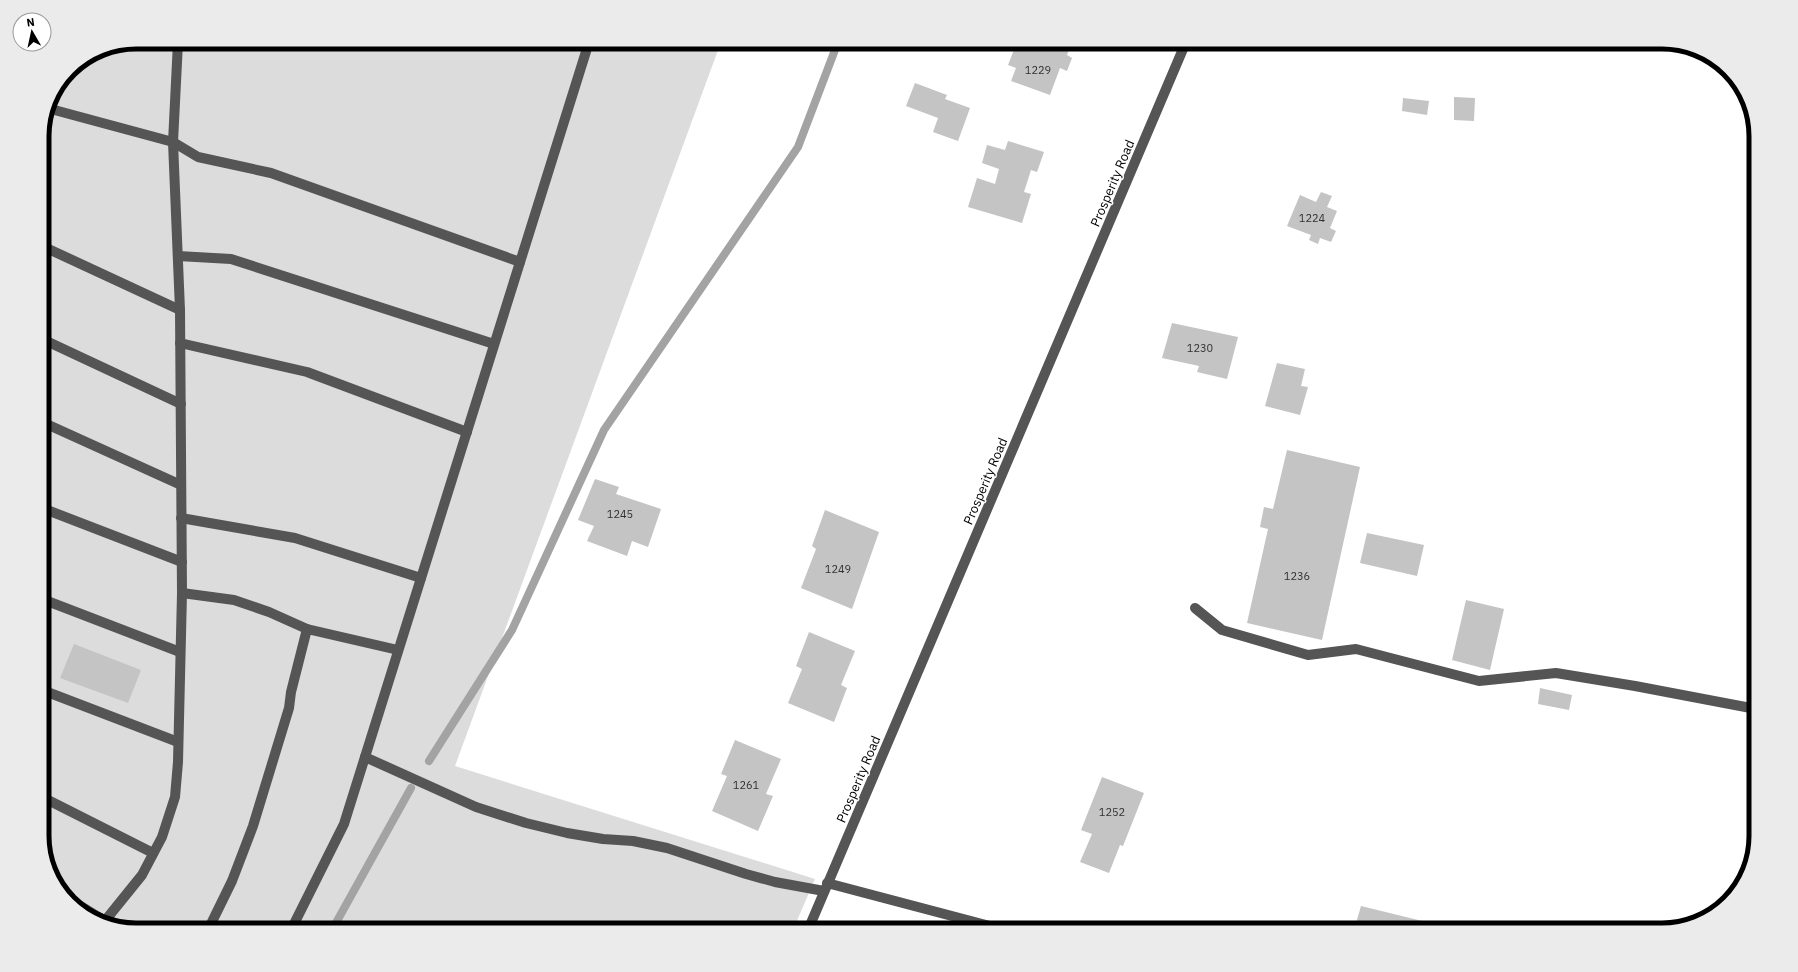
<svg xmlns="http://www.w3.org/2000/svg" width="1798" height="972" viewBox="0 0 1798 972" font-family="'IBM Plex Sans',sans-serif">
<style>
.green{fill:#dcdcdc}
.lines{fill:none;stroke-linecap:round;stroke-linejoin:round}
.stream{stroke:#a3a3a3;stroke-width:8}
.building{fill:#c4c4c4}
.minor{stroke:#555;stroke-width:10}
.labels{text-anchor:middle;stroke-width:3;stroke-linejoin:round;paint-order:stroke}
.number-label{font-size:11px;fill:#313131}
.street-label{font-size:13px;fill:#000;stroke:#fff}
.rim{fill:none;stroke:#000;stroke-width:5}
</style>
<rect width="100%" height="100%" fill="#fff"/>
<polygon class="green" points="136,42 721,42 455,766 815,879 793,930 136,930 94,920 58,888 42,842 42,130 49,100 70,69 100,49"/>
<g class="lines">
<g class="stream">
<polyline points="429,761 512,630 604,430 798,147 838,42"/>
<polyline points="332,930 411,788"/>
</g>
</g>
<g class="building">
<polygon points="1017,42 1072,42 1067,55 1072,58 1067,71 1060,68 1050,95 1011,81 1016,68 1008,65"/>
<polygon points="915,83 947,95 945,99 970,108 958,141 933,132 938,118 906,106"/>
<polygon points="1454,97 1475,98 1474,121 1454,120"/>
<polygon points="1403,98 1429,101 1427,115 1402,111"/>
<polygon points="1008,141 1044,152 1037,172 1031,170 1024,192 1031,194 1022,223 968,207 977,178 995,184 999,169 982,163 987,145 1005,150"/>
<polygon points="1321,192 1332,196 1327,207 1337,211 1330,228 1336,231 1331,242 1320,238 1318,244 1309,240 1311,235 1287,226 1300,195 1316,202"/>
<polygon points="1172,323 1238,337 1227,379 1197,372 1199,366 1162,358"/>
<polygon points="1277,363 1305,369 1301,386 1308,387 1300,415 1265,406"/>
<polygon points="1287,450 1360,467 1322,640 1247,623 1268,529 1260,527 1264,507 1273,509"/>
<polygon points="595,479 619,487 616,494 661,509 648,547 632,541 627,556 587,541 594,526 578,520"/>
<polygon points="825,510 879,532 852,609 801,588 816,549 812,546"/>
<polygon points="1367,533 1424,545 1417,576 1360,563"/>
<polygon points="1466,600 1504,609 1490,670 1452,660"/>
<polygon points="809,632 855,651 841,685 847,688 834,722 788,703 802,669 796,666"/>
<polygon points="74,644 141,670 128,703 60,678"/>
<polygon points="1540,688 1572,695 1569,710 1538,704"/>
<polygon points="735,740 781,759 766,794 773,796 758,831 712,811 727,776 721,774"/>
<polygon points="1102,777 1144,793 1123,846 1120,845 1109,873 1080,862 1092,834 1081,830"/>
<polygon points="1361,906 1455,929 1455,930 1354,930"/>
</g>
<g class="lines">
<g class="minor">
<polyline points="149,42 178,46"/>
<polyline points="47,108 173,142 198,157 271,173 520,262"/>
<polyline points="42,246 180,310"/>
<polyline points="178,256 231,259 494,344"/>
<polyline points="42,339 181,404"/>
<polyline points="180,343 307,372 467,432"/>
<polyline points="42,422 181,485"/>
<polyline points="42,508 182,562"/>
<polyline points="181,518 295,538 421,578"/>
<polyline points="182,593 234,600 269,612 307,629"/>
<polyline points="42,599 180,652"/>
<polyline points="1195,608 1222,630 1308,655 1356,649 1479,681 1556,673 1635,686 1756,709"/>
<polyline points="42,690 178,742"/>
<polyline points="365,757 476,807 526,823 567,833 603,839 633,841 667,848 746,874 775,882 824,891"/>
<polyline points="42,797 153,853"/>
<polyline points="827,883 1005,930"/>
<polyline points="74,902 105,921"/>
<polyline points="104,922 142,875 162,837 175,797 178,762 182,593 180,310 173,142 178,42"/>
<polyline points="208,930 232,881 253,826 289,708 291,692 307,629 398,650"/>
<polyline points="291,930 344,824 589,42"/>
<polyline points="808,930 1186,42"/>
</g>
</g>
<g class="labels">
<g class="number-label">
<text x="1038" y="74">1229</text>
<text x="1312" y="222">1224</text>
<text x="1200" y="352">1230</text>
<text x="620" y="518">1245</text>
<text x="838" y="573">1249</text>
<text x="1297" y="580">1236</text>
<text x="746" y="789">1261</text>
<text x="1112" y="816">1252</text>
</g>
<g class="street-label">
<text transform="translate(1112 183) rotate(-67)" y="5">Prosperity Road</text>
<text transform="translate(985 481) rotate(-67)" y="5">Prosperity Road</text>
<text transform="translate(858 779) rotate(-67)" y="5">Prosperity Road</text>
</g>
</g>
<path d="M0 0H1798V972H0ZM136 49H1662A87 87 0 0 1 1749 136V836A87 87 0 0 1 1662 923H136A87 87 0 0 1 49 836V136A87 87 0 0 1 136 49Z" fill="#ebebeb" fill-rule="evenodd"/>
<path class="rim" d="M136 49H1662A87 87 0 0 1 1749 136V836A87 87 0 0 1 1662 923H136A87 87 0 0 1 49 836V136A87 87 0 0 1 136 49Z"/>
<g transform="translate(32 32) rotate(351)"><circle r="19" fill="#ffffff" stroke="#999999"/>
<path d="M0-3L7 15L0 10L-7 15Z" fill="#000000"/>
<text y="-6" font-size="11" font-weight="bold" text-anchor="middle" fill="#000000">N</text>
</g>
</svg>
